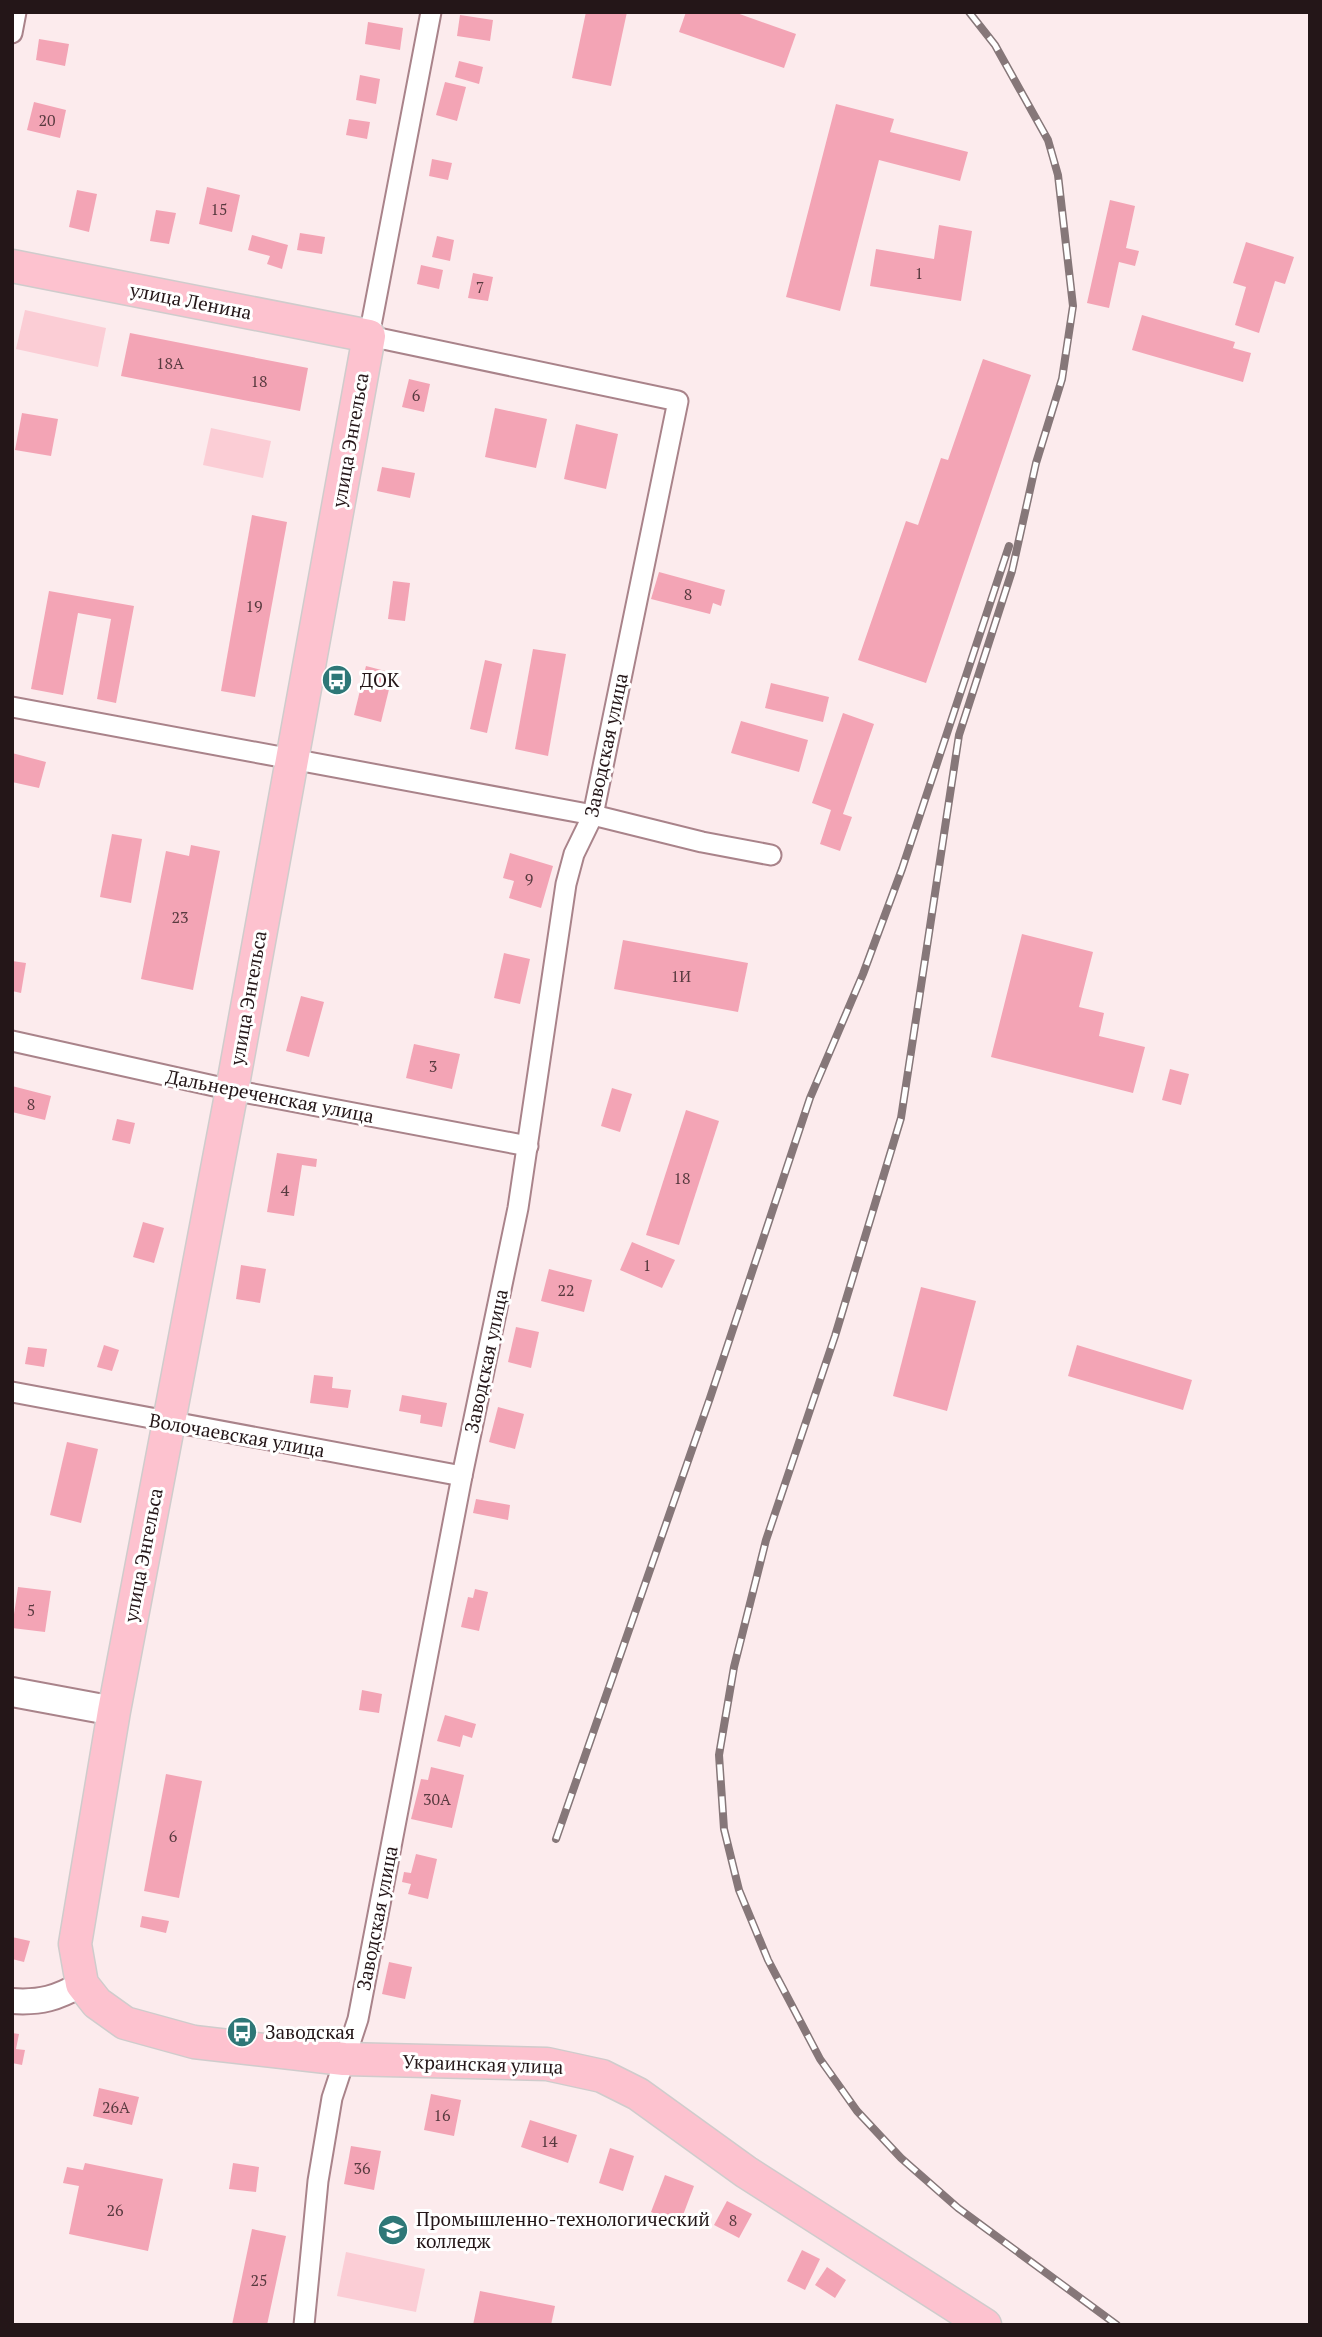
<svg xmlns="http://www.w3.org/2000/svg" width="1322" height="2337" viewBox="0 0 1322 2337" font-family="'PT Serif',serif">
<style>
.green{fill:#fbcdd5}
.building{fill:#f3a4b5}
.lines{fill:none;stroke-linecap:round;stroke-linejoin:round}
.minor-casing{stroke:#a9838a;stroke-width:23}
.tertiary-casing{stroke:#a9838a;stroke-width:28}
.secondary-casing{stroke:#a9838a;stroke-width:32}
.primary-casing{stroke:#cfcccc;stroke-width:35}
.minor{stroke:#fff;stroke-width:19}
.tertiary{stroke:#fff;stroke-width:24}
.secondary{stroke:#fff;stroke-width:28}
.primary{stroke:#fdc2cf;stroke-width:32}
.rail-casing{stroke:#867779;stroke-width:8}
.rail{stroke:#fff;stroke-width:5;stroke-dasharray:16;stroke-linecap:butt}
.labels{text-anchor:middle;stroke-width:6;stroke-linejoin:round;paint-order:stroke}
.number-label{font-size:16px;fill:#583a3f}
.street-label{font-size:19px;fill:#241618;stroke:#fff}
.poi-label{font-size:19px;fill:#241618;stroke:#fff;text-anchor:start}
</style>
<rect width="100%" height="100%" fill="#fcebed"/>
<g class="green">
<polygon points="25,310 106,328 98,367 16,349"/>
<polygon points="211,428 271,441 263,478 203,465"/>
<polygon points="346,2252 425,2269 416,2312 337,2296"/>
</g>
<g class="building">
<polygon points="586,12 627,12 611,86 572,78"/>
<polygon points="686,12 734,12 796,34 784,68 679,32"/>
<polygon points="460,15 493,20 490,41 457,36"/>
<polygon points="368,22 403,28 400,50 365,44"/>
<polygon points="39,39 69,44 65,66 36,60"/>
<polygon points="459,61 483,67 479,84 455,77"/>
<polygon points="360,75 380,79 376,104 356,100"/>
<polygon points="445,82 466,87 457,121 436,115"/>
<polygon points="34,102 66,110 60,138 27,130"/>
<polygon points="836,104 894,119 890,132 968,152 960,181 879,160 840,311 786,297"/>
<polygon points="349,119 370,122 367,139 346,135"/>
<polygon points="432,159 452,163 448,180 429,176"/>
<polygon points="207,187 240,195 232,232 199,224"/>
<polygon points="77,190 97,194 89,232 69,227"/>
<polygon points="1110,200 1135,206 1126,248 1139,251 1135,266 1119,262 1109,308 1087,303"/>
<polygon points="156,210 176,213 169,244 150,241"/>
<polygon points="939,225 972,231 961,301 870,286 876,249 934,259"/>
<polygon points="300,233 325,237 322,254 297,250"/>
<polygon points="252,235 288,245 282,269 267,264 270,256 248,250"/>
<polygon points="437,236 454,240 450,261 432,257"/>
<polygon points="1246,242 1294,257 1285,284 1275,281 1259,333 1235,325 1246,287 1233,283"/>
<polygon points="421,265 443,270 439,289 417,284"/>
<polygon points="473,273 493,277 488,301 468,298"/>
<polygon points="1142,315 1235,342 1233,348 1251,353 1243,382 1132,350"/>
<polygon points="130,333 308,368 300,411 121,376"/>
<polygon points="983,359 1031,375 926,683 858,660 906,521 918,525 941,458 948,460"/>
<polygon points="409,379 430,384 424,412 402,407"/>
<polygon points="495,408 547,419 536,468 485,457"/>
<polygon points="22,413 58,419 51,456 15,450"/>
<polygon points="576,424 618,434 606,489 564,479"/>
<polygon points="382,467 415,473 410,498 377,491"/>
<polygon points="252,515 287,522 255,697 221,691"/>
<polygon points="659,572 725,590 721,606 713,603 710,614 651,599"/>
<polygon points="393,581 410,583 405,621 388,619"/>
<polygon points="49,591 134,606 116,703 97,699 111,619 78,613 63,695 31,689"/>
<polygon points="533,649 566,654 548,756 515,749"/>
<polygon points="485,660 502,664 487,733 470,729"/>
<polygon points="366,666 393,673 381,722 354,715"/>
<polygon points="771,683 829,697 823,722 765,708"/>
<polygon points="843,713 874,724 843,814 852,817 840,851 820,844 831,810 812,803"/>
<polygon points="741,721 808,740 799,772 731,753"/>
<polygon points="12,753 46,762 39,788 12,782"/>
<polygon points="112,834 142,839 131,903 100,897"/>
<polygon points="191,845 220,851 193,990 141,979 166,851 189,856"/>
<polygon points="510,853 553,866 541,908 509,898 514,881 503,878"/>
<polygon points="1022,934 1093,952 1079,1007 1104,1013 1099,1036 1145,1047 1133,1093 991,1057"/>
<polygon points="623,940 748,963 738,1012 614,989"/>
<polygon points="504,953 530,959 520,1004 494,998"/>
<polygon points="12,961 26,963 21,993 12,991"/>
<polygon points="301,996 324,1002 309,1057 286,1051"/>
<polygon points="414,1044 460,1054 452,1089 406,1078"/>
<polygon points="1170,1069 1189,1074 1181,1105 1162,1100"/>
<polygon points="12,1086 51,1096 45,1120 12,1112"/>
<polygon points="612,1088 632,1094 620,1132 601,1126"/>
<polygon points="686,1110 719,1121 679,1245 646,1235"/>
<polygon points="117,1119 135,1123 130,1144 112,1140"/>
<polygon points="277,1153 317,1159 316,1167 302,1165 294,1216 267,1212"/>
<polygon points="143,1222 164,1228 154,1263 133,1257"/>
<polygon points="632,1242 675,1260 662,1288 620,1270"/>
<polygon points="241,1265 266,1269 260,1303 236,1299"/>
<polygon points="549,1269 592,1280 584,1312 541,1301"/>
<polygon points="921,1287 976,1301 947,1411 893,1396"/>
<polygon points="516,1327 539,1332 531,1368 508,1362"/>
<polygon points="104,1345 119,1350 112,1371 97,1367"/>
<polygon points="1077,1345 1192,1380 1183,1410 1068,1376"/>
<polygon points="28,1347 47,1349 44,1367 25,1364"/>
<polygon points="314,1375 333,1377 332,1388 351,1390 348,1408 310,1403"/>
<polygon points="402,1395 447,1403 442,1427 420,1423 421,1415 399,1411"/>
<polygon points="498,1407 524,1414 515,1449 489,1442"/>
<polygon points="67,1442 98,1449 81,1523 50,1515"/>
<polygon points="476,1499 510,1505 508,1520 473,1513"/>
<polygon points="18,1587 51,1591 45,1632 12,1628"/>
<polygon points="475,1589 488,1592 479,1631 461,1627 468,1597 473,1598"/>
<polygon points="362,1690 382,1694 379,1713 359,1710"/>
<polygon points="445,1715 476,1724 472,1738 463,1735 460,1747 437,1741"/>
<polygon points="431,1767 464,1775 452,1828 411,1819 421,1779 428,1780"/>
<polygon points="166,1774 202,1781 179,1898 144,1891"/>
<polygon points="416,1854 437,1859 428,1899 408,1894 411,1884 402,1882 404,1872 411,1873"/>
<polygon points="142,1916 169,1921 166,1933 140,1927"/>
<polygon points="12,1937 30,1941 24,1962 12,1959"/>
<polygon points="389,1962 412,1967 405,1999 382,1994"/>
<polygon points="12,2033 19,2034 16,2049 25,2050 22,2065 12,2063"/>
<polygon points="99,2088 139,2097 132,2125 93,2116"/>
<polygon points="431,2094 461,2100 454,2136 424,2130"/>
<polygon points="530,2120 577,2135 568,2163 521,2147"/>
<polygon points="351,2146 381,2151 374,2190 344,2184"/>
<polygon points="610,2148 634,2156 623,2191 599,2183"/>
<polygon points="85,2163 163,2179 148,2251 69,2234 79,2186 63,2183 67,2167 83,2170"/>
<polygon points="233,2163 259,2167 256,2192 229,2189"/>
<polygon points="665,2175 694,2186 680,2223 651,2212"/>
<polygon points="727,2201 752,2214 739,2238 714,2225"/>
<polygon points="252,2229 286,2236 267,2325 232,2325"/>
<polygon points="802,2250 820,2259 805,2290 787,2281"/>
<polygon points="827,2267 846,2280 835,2298 815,2285"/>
<polygon points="480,2291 555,2306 551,2325 473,2325"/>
</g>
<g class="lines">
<g class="minor-casing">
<g id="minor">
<polyline points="12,33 16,12"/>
<polyline points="12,707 593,815 702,842 771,855"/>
<polyline points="12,1041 232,1090 528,1146"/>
<polyline points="12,1392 462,1476"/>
<polyline points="304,2325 318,2181 332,2098 358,2019 462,1476 518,1208 566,884 574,854 593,815 678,401 369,336 431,12"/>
</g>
</g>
<g class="tertiary-casing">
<path id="tertiary" d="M12,2001c29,2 45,-3 70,-17"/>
</g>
<g class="secondary-casing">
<polyline id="secondary" points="12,1692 114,1711"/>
</g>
<g class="primary-casing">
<polyline id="primary" points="12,266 369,336 232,1090 114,1711 75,1944 82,1984 97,2003 125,2023 194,2042 344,2059 547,2064 602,2076 638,2094 746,2172 985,2325"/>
</g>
<use href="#minor" class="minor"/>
<use href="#tertiary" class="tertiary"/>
<use href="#secondary" class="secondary"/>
<use href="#primary" class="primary"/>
<g class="rail-casing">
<g id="rail">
<polyline points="969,12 995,45 1048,140 1058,175 1073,306 1062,379 1036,463 1012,571 959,735 901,1118 835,1336 766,1540 734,1667 719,1755 724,1829 739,1890 768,1960 820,2059 857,2111 901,2158 958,2208 1117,2325"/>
<polyline points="556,1839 710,1398 810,1098 863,974 902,869 1009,546"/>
</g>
</g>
<use href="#rail" class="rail"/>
</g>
<defs>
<g id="bus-disc" transform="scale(1.575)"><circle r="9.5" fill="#2e7777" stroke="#fff"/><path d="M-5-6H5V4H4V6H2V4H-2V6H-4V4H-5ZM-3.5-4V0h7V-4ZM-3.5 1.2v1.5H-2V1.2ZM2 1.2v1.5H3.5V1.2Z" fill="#fff"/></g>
<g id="university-disc" transform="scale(1.575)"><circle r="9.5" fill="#2e7777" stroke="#fff"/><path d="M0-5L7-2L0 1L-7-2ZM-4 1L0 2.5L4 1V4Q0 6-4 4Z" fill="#fff"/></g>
</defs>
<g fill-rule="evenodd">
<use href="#bus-disc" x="337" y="680"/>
<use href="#bus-disc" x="242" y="2032"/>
<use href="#university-disc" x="393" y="2230"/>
</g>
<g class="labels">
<g class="number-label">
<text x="47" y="126">20</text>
<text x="219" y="215">15</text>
<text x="919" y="279">1</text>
<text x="480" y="293">7</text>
<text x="170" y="369">18А</text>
<text x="259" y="387">18</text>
<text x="416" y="401">6</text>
<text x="688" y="600">8</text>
<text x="254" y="612">19</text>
<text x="529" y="885">9</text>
<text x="180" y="923">23</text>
<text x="681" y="982">1И</text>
<text x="433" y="1072">3</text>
<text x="31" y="1110">8</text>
<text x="682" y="1184">18</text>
<text x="285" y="1196">4</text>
<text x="647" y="1271">1</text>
<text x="566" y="1296">22</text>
<text x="31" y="1616">5</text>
<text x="437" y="1805">30А</text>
<text x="173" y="1842">6</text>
<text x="116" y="2113">26А</text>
<text x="442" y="2121">16</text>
<text x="549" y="2147">14</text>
<text x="362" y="2174">36</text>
<text x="115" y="2216">26</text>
<text x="733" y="2226">8</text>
<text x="259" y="2286">25</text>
</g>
<g class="street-label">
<text transform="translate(191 301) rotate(11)" y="7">улица Ленина</text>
<text transform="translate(350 440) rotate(-80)" y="7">улица Энгельса</text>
<text transform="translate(606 745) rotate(-78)" y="7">Заводская улица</text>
<text transform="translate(248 998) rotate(-80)" y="7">улица Энгельса</text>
<text transform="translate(270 1096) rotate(11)" y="7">Дальнереченская улица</text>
<text transform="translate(486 1361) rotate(-78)" y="7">Заводская улица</text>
<text transform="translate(237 1435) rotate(10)" y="7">Волочаевская улица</text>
<text transform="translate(143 1555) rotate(-79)" y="7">улица Энгельса</text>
<text transform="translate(377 1918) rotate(-79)" y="7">Заводская улица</text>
<text transform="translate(483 2064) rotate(2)" y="7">Украинская улица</text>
</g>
<g class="poi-label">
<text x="360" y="687">ДОК</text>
<text x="265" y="2039">Заводская</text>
<text x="416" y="2226">Промышленно-технологический<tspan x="416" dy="22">колледж</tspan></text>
</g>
</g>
<rect width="1322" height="2337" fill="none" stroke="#241618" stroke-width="28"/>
</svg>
